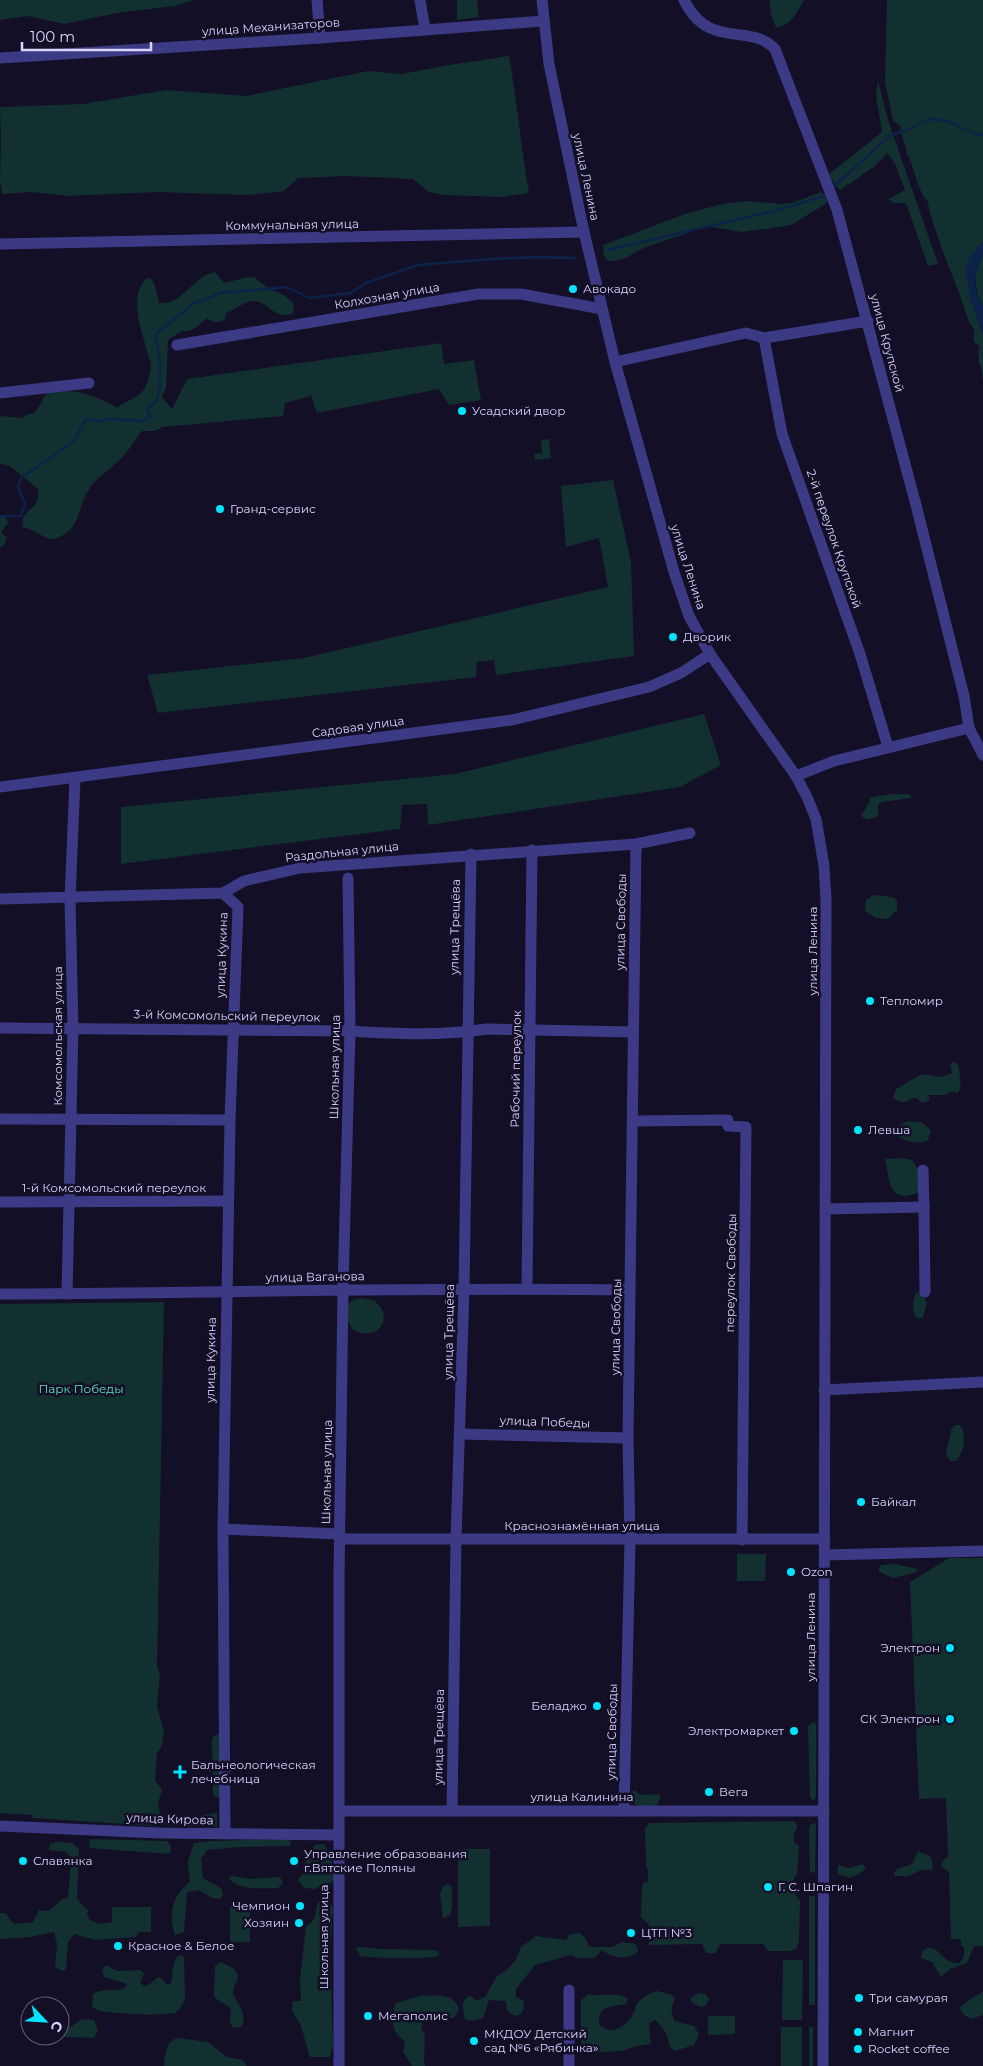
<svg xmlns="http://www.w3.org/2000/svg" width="983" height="2066" viewBox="0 0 983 2066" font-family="Montserrat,sans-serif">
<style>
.green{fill:#12302f}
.water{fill:#0c2248}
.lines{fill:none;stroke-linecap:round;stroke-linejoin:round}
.stream{stroke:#0c2248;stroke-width:2.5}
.minor{stroke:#3d3a85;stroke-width:11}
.poi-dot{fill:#00e5ff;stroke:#130f26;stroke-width:2}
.labels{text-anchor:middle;stroke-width:5;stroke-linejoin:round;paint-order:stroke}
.street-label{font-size:12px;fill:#d9d4ff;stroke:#130f26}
.poi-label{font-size:12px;fill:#d9d4ff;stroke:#130f26;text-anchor:start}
.park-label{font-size:12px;fill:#5fe0c0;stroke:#130f26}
</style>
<rect width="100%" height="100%" fill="#130f26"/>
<g class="green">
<polygon points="0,0 194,0 175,6 117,13 65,24 27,16 0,20"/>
<polygon points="457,0 477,0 479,17 457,20"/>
<path d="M770,0h34c-5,10 -15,28 -28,27 -5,-9 -6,-17 -6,-27z"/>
<path d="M887,0h96v242l-12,13 -1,43 13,37v46l-2,-15 -2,-2 -1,-13 2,-5 -6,-4v-13c-7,-8 -7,-15 -11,-25 -12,-34 -28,-68 -36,-104 -9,-7 -13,-36 -21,-48l1,-2 -6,-17 -1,-8 -7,-4 -8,-39z"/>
<path d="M509,56c8,46 12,91 20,137l-27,4 -58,-2 -15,-3 -16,-13 -67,-3 -48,2 -14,13 -37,4 -89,-3 -91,4 -36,-4 -29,2 -2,-14 1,-39 -1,-34 83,-3 83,-14 80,6 122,-25 34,3 47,-9z"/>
<polygon points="878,81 888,120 938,264 928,266 906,203 894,203 888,199 905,190 895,164 887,153 875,166 840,190 828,175 882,132 876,95"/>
<polygon points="821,192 826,196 827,203 791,225 742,232 712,227 697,228 685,234 646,247 623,259 613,261 608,261 604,256 603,245 685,214 722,204 747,201 782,204 792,203"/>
<path d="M983,253v54c-10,-22 -10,-32 0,-54z"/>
<path d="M215,272l9,11 24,-6 8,1c10,13 28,13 38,26l-1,9c-18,9 -25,-13 -41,-12 -8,1 -18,9 -26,12l-1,7c-7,3 -12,3 -18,-2 -7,6 -15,15 -25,13l-14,9 -2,48 -4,9 10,12 15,-30 254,-36 3,21 30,-4 7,40 -32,5 -10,-16 -122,24 -6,-17 -26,7 -2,13 -120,11 -9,4h-12c-6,7 -10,15 -16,22 -11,14 -29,22 -38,38 -12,19 -6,39 -34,48 -7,2 -21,-10 -31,-12 -4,-19 19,-16 15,-38l-27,-22 -11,-4v-47l22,2 6,-4 7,-1 11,-19c22,-8 51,1 71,14 8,-7 23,-11 28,-20 2,-5 6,-16 6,-22 0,-6 -4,-13 -5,-19 -6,-20 -17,-53 1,-69l5,1 4,10 3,14c23,3 34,-27 56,-31z"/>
<polygon points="549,439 551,458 535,460 534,454 542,453 541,440"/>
<polygon points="613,480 631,562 634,656 496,675 494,660 477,662 476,677 158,713 147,675 304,658 608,587 599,538 566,547 561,486"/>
<polygon points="0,515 6,518 8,523 1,532 7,538 4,545 0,548"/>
<polygon points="704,714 721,765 680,787 428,825 427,804 402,805 400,829 121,864 121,807 455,774"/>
<polygon points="893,794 909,794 912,798 882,802 878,805 878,816 867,820 861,816 866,808 871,797"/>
<polygon points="873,895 893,897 897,901 897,910 888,919 876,918 865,911 866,900"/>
<path d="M953,1062l5,2c1,8 5,23 0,29l-8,-1 -5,3h-17l2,5 -8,3 -5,-5h-5c-7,6 -11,5 -19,0l3,-9 26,-15 19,3 11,-4 -2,-9z"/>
<path d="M907,1121l14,1 9,7 1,4 -4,8c-10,4 -19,0 -29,-4l-3,-6 1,-4z"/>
<path d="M900,1158l12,2 6,9 2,23c-32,13 -30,-11 -35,-33z"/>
<path d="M920,1292l7,10 -4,15 -6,2c-6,-9 -4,-17 -1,-26z"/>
<path d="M362,1298c3,1 9,1 12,3 20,12 8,43 -21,29l-7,-12 2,-14 7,-5z"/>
<polygon points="164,1302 157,1666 160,1675 157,1706 164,1731 162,1745 157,1754 155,1780 162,1790 158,1803 161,1817 155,1826 33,1818 32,1815 0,1813 0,1304"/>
<path d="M955,1425h5c7,9 4,28 -4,36h-6l-4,-7 5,-24z"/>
<polygon points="737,1554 766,1554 765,1581 737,1581"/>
<path d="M949,1558h34v388h-9l-7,17 -17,6 -9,8 -9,-15 -11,-4 2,-8c16,-9 18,15 37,13l4,-7v-9l-3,-1v-7h-10l-2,-67 -8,-6 2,-5 5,-4 -2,-59 -27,1 -9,-217z"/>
<polygon points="895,1564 917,1569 917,1572 893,1578 878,1571 881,1565"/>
<polygon points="814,1722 816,1724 816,1795 815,1800 813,1800 810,1798 808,1726"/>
<polygon points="215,1735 219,1735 220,1797 215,1797 213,1794 212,1739"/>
<path d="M635,1790l5,5 19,-1 2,3 -4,8c-11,3 -20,1 -29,-5v-5z"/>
<polygon points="217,1813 217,1827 162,1825 163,1821"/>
<polygon points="793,1821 797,1824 797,1829 794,1833 794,1842 799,1846 797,1874 794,1877 795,1894 800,1901 799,1941 796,1949 791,1951 768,1951 763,1944 720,1944 716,1953 706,1953 702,1944 649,1945 649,1924 641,1917 642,1886 644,1882 648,1882 648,1871 646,1866 645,1829 649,1823"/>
<polygon points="816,1823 815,1872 810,1873 809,1829 811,1824"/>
<polygon points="90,1839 167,1841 171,1846 170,1854 89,1848"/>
<path d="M244,1840h44l3,2 -1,4 -52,1 -31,3 -6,9 2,19 19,11 1,6 -3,4 -8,-1 -13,-8 -12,2 -3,40 -9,3c-7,-20 -3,-40 15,-53l-2,-20 6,-19 18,-2z"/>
<polygon points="56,1842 72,1843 79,1849 77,1897 79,1902 88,1910 87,1914 90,1920 99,1924 112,1922 112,1907 151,1907 151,1932 139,1932 136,1937 95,1940 74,1934 68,1943 66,1969 62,1971 55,1967 57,1944 54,1932 30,1937 0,1939 0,1913 5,1913 14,1924 33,1922 39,1910 49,1911 62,1899 68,1898 71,1858 66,1852 49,1850 50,1844"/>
<path d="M323,1844l5,6 1,8 6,9 1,12c-6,7 -15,5 -21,10l-11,-1 -6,-8c10,-10 5,-27 17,-35z"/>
<polygon points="458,1849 490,1849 490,1926 458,1927"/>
<polygon points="919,1852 930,1856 933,1865 932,1870 921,1870 909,1876 895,1876 894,1873 898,1869 912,1864 917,1853"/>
<polygon points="863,1864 866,1869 857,1875 849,1878 838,1874 838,1865 849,1868"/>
<path d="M232,1876l19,3 29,-2 3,6 -5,5c-16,0 -39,3 -50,-10z"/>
<polygon points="449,1884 452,1887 452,1908 450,1915 443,1918 440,1895 443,1886"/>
<rect x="809" y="1896" width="6" height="109"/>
<path d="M325,1899l8,8 -3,44 3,93 -3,13h-20l-9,-31 -9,-15 1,-10h8l-1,-22 6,-53c3,-2 6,-4 7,-6 6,-9 0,-18 12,-21z"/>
<rect x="230" y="1906" width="20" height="36"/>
<path d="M579,1933l6,4 4,10h23l10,-5 14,2 2,8c-12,9 -25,6 -36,-2l-7,8h-17l-7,-3 -36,10 -19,24v8l8,4c0,7 0,12 -7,15 -10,-3 -10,-5 -11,-15l-17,-1 -6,18 -10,3 -8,-2c-2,-8 -5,-20 5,-23l7,5 8,-4 12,-21 9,-5 10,-11 5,-13 15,-11 30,4 3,-5z"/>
<path d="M360,1947l21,2 52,1 5,1 1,4 -3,2c-25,2 -51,2 -76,-1l-4,-8z"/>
<path d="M179,1955l5,2 1,42 -5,10 -5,4 -25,2 -34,-2 -17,-2 -7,-4 1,-13 6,-3 25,-2 3,-5 -23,-7 -2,-7 4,-5 11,6 24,-1 3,4 -4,9 4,3c7,-1 9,-6 15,-9l5,3 2,5 5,-2 3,-21z"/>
<polygon points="783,1960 803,1960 802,2020 782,2020"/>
<path d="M221,1962c7,4 20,7 16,19 -2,4 -4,7 -4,12 4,11 17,23 7,35l-8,-1 -2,-6 1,-12c-6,-6 -14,-8 -17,-13l1,-30z"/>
<path d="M657,1991l15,4 3,4c-4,8 -5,14 0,22l19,5 5,8 -5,11 -19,6 -6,-5c-1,-12 -5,-18 -14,-26l-6,3 2,21 -14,2 -15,5 -34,2 -5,-4 -2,-6v-43l8,-6c13,4 27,-4 39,5l-2,5c-14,3 -28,0 -27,20 12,12 25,4 33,-8 3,-4 3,-8 5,-12 4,-7 12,-10 20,-13z"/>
<path d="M983,1991v24l-12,4 -8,-5 -3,-6c5,-7 16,-11 23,-17z"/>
<polygon points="699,1993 706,1994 709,1999 706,2005 701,2007 692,2003 690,1998"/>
<path d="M420,1996c14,0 34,-4 39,13l-5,9 -31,2 -2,8 4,7 -1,24 1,7h-13l-9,-14 2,-11c-13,-7 -16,-25 -9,-38z"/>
<polygon points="708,2016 735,2016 735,2034 708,2035"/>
<polygon points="89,2019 94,2020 98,2031 94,2038 36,2036 60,2036 60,2022 71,2027 80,2020"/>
<rect x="781" y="2027" width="21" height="39"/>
<rect x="809" y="2027" width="4" height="39"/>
<path d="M177,2038l31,4 19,15 15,3 5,6h-83c2,-12 0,-23 13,-28z"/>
</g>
<path class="water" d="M983,242v11l-8,24 1,14 7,16v28c-6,-17 -22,-58 -15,-74 3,-7 10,-14 15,-19z"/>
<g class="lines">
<g class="stream">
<polyline points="832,188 891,135 907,130 928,119 948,121 972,133 983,135"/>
<polyline points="608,250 778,210 821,197 826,193"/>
<polyline points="0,516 21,516 25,504 18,487 21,478 74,441 85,420 91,419 98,422 107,419 143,421 149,418 150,414 147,409 156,402 160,388 160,361 156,337 157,333 193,304 220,293 287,287 309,298 351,293 366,283 418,265 492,259 542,257 575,258"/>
</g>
<g class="minor">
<polyline points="317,0 320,38"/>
<polyline points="420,0 425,30"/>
<polyline points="542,0 549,64 584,232 615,362 674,572 689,616 710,654 796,776 807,797 816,819 824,866 826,899 823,2066"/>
<path d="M684,0c25,51 66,22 91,49l62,161 79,295 48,191 5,32 14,27"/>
<polyline points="0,58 320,38 543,21"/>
<polyline points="0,244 584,232"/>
<polyline points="764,338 782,434 860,654 888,747"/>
<polyline points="177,345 478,294 521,294 602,309"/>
<polyline points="615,362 746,333 764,338 868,321"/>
<polyline points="0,393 89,383"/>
<polyline points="796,776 834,761 969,728"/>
<polyline points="0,787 512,720 649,687 681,673 710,654"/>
<polyline points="223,893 238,907 230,1120 223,1529 225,1834"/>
<polyline points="0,899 223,893 244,881 300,868 636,844 690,833"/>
<path d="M0,1028l350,3c46,3 91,5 137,-2l146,3"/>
<polyline points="0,1119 230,1120"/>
<polyline points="633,1121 728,1120 728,1126 746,1127 742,1540"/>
<polyline points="923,1170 924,1207"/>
<polyline points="0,1202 228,1201"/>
<polyline points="825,1209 924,1207 925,1292"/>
<polyline points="527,1288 532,850"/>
<path d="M0,1294c210,-1 420,-7 630,-4"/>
<polyline points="67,1294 73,1027 70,899 75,779"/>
<polyline points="824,1390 983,1382"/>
<polyline points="461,1434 628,1438"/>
<polyline points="223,1529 339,1534"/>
<polyline points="340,1539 825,1539"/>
<polyline points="825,1555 983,1551"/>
<polyline points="340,1811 824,1811"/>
<polyline points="452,1811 456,1540 464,1289 471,854"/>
<polyline points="624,1811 630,1539 628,1438 636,844"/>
<polyline points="0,1826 160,1833 339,1835"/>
<polyline points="569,1990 569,2066"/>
<polyline points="339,2066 339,1576 343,1289 350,1031 348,878"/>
</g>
</g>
<g class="poi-dot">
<circle cx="573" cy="289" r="5"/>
<circle cx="462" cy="411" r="5"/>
<circle cx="220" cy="509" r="5"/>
<circle cx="673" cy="637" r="5"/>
<circle cx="870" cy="1001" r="5"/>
<circle cx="858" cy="1130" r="5"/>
<circle cx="861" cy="1502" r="5"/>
<circle cx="791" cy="1572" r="5"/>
<circle cx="950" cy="1648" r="5"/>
<circle cx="597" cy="1706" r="5"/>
<circle cx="950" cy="1719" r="5"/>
<circle cx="794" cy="1731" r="5"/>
<path d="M177.5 1764.5h5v5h5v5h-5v5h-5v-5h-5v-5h5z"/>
<circle cx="709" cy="1792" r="5"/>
<circle cx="23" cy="1861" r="5"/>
<circle cx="294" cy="1861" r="5"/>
<circle cx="768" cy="1887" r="5"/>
<circle cx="300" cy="1906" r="5"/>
<circle cx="299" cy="1923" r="5"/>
<circle cx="631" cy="1933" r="5"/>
<circle cx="118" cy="1946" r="5"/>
<circle cx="859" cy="1998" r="5"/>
<circle cx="368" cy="2016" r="5"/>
<circle cx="858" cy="2032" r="5"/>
<circle cx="474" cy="2041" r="5"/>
<circle cx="858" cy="2049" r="5"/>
</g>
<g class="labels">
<g class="street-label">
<text transform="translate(271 27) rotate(-4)" y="4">улица Механизаторов</text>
<text transform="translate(586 177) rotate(78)" y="4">улица Ленина</text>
<text transform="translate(292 225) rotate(-1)" y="4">Коммунальная улица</text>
<text transform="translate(387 296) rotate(-10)" y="4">Колхозная улица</text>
<text transform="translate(887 343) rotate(75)" y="4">улица Крупской</text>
<text transform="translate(834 539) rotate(71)" y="4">2-й переулок Крупской</text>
<text transform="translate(688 567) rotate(72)" y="4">улица Ленина</text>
<text transform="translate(358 727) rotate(-8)" y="4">Садовая улица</text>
<text transform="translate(342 852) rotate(-6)" y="4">Раздольная улица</text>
<text transform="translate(621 922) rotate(-89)" y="4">улица Свободы</text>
<text transform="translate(455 927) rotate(-89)" y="4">улица Трещёва</text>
<text transform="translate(813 951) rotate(-90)" y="4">улица Ленина</text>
<text transform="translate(222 955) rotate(-88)" y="4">улица Кукина</text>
<text transform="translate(227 1016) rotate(1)" y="4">3-й Комсомольский переулок</text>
<text transform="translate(58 1036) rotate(-90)" y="4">Комсомольская улица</text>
<text transform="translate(335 1067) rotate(-89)" y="4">Школьная улица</text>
<text transform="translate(516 1069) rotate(-89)" y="4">Рабочий переулок</text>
<text x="114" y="1192">1-й Комсомольский переулок</text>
<text transform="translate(731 1273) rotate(-89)" y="4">переулок Свободы</text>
<text transform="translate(315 1277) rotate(-1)" y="4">улица Ваганова</text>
<text transform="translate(616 1327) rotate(-89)" y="4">улица Свободы</text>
<text transform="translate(449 1332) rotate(-89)" y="4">улица Трещёва</text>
<text transform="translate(211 1360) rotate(-89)" y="4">улица Кукина</text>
<text transform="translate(545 1422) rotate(2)" y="4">улица Победы</text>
<text transform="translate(327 1472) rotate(-89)" y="4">Школьная улица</text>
<text x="582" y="1530">Краснознамённая улица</text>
<text transform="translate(811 1637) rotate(-90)" y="4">улица Ленина</text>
<text transform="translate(612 1732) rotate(-89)" y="4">улица Свободы</text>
<text transform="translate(439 1737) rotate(-89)" y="4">улица Трещёва</text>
<text x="582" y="1801">улица Калинина</text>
<text transform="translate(170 1819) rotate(2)" y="4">улица Кирова</text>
<text transform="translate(324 1937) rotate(-90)" y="4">Школьная улица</text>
</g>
<g class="poi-label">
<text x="583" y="293">Авокадо</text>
<text x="472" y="415">Усадский двор</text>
<text x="230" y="513">Гранд-сервис</text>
<text x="683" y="641">Дворик</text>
<text x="880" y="1005">Тепломир</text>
<text x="868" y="1134">Левша</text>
<text x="871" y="1506">Байкал</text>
<text x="801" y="1576">Ozon</text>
<text x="940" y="1652" text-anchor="end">Электрон</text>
<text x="587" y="1710" text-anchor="end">Беладжо</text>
<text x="940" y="1723" text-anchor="end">СК Электрон</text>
<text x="784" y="1735" text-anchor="end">Электромаркет</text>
<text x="191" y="1769">Бальнеологическая<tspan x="191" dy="14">лечебница</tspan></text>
<text x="719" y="1796">Вега</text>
<text x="304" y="1858">Управление образования<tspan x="304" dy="14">г.Вятские Поляны</tspan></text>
<text x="33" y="1865">Славянка</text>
<text x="778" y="1891">Г. С. Шпагин</text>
<text x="290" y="1910" text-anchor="end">Чемпион</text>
<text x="289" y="1927" text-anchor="end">Хозяин</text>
<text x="641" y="1937">ЦТП №3</text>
<text x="128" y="1950">Красное &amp; Белое</text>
<text x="869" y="2002">Три самурая</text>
<text x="378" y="2020">Мегаполис</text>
<text x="868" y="2036">Магнит</text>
<text x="484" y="2038">МКДОУ Детский<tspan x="484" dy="14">сад №6 «Рябинка»</tspan></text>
<text x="868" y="2053">Rocket coffee</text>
</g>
<g class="park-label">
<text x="81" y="1393">Парк Победы</text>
</g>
</g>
<g transform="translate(45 2021) rotate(115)"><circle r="24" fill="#130f26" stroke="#625e7d"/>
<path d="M0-4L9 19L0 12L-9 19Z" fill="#00e5ff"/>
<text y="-8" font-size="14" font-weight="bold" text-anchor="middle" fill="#d9d4ff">С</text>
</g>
<path d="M22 42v8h129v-8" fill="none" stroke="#d9d4ff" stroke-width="2.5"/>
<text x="30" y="42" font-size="15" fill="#d9d4ff" stroke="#130f26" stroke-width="4" paint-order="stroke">100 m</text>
</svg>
